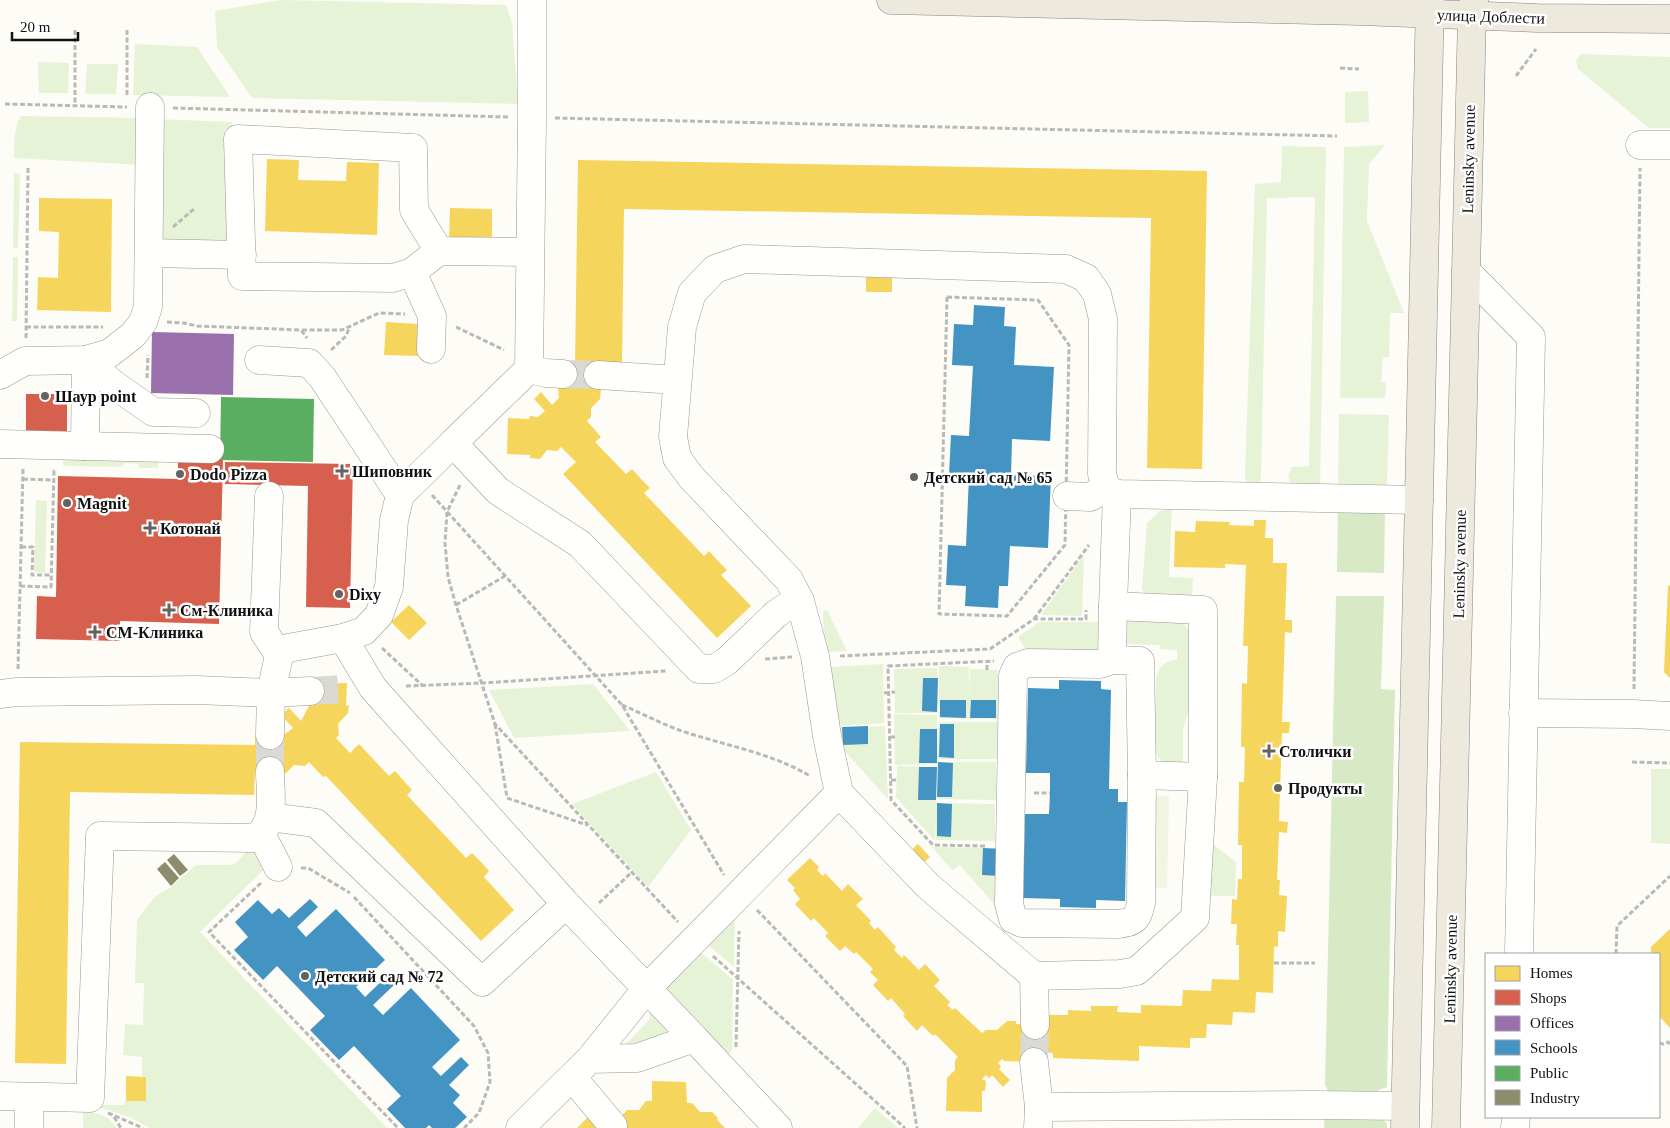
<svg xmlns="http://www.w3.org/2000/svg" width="1670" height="1128" viewBox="0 0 1670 1128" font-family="'Times New Roman',serif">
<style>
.green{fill:#e7f3d7}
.forest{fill:#d8eac5}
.pitch{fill:#f0f6e1}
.homes{fill:#f6d55c}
.shops{fill:#d6604d}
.offices{fill:#9970ab}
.schools{fill:#4393c3}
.public{fill:#5aae61}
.industry{fill:#8c8c6e}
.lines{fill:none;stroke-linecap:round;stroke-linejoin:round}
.minor-tunnel{stroke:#dad9d4;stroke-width:28;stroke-dasharray:28 14;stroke-linecap:butt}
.minor-casing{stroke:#979795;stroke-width:29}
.major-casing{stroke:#858482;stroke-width:29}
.path{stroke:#b9b9b8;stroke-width:3;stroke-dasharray:5 2.5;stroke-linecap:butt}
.minor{stroke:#fffffe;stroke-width:28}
.major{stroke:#ede9dc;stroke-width:28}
.poi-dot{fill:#646362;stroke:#fff;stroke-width:2}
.labels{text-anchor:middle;stroke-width:5;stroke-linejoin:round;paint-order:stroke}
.street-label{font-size:16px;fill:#111;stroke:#fff}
.poi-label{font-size:16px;font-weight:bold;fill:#111;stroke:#fff;text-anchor:start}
</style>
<rect width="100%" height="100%" fill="#fdfcf7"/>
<g class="green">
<polygon points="281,0 506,5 512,22 518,104 252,98 217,47 215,11"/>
<polygon points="135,44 197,47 230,97 133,95"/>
<polygon points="1581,54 1670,57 1670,128 1649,128 1578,69 1576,61"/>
<polygon points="38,62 69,63 68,93 39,93"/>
<polygon points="87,64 118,64 116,94 85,94"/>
<polygon points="1368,91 1369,122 1345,123 1345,92"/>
<path d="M21,116l122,2v47l-129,-7c1,-14 -1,-30 7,-42z"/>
<polygon points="156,119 232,122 232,249 157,248"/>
<polygon points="1385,145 1369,164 1367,221 1404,313 1390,313 1389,357 1383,357 1381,382 1386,383 1385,398 1340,398 1344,147"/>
<polygon points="1282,146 1326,147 1320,487 1293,485 1290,483 1288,475 1292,467 1309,466 1315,197 1267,198 1261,477 1259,485 1247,483 1245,476 1255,184 1281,182"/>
<polygon points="14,173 20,174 18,248 13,248"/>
<polygon points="13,257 18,257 17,321 12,321"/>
<polygon points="1339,414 1389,415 1387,488 1338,487"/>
<polygon points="63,453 158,455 158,468 139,468 139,464 124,463 123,467 63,466"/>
<polygon points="36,500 47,501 45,573 34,572"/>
<polygon points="1172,508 1169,577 1193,578 1192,596 1145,594 1142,589 1147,523 1160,511"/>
<polygon points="1084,555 1082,615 1079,616 1041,615"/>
<polygon points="824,610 827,610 847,651 827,652 824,647 823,612"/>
<path d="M1127,617l53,2 10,13 -1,77 -6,21v34l-21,-2 -4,-5 -4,-11 2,-67c3,-12 8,-18 21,-19v-10l-17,-1v-4l-33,-1z"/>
<polygon points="1039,622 1102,622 1101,656 1030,656 1018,637"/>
<polygon points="883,664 884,723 836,726 828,667"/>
<polygon points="939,666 969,667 970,701 970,669 998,670 998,719 939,718"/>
<polygon points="937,668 938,713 895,713 894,669"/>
<polygon points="593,684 630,731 514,738 489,690"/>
<polygon points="894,714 937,715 938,758 939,722 997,722 997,759 938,759 938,762 996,762 996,800 938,799 938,764 895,765"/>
<polygon points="885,726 888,799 840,746 838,728"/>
<polygon points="897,766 937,767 936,803 995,804 995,841 936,840 936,823 935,841 896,797"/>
<polygon points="1651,769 1670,769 1670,844 1651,843"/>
<polygon points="656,772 691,830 648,887 572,804"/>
<polygon points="1209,841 1236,862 1235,896 1209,896"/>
<polygon points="932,847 1002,848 1000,911 960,865 952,870"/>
<polygon points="255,849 260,853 263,870 200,932 387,1128 150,1128 129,1117 92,1105 124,1105 125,1101 146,1101 146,1077 142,1076 142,1057 123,1055 125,1024 143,1025 144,983 135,983 137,920 145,909 156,896 171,887 196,865 230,865 236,863 248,850"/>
<polygon points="735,909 734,967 703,941"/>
<polygon points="696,948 733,980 732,1050 727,1055 665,988"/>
<polygon points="649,1009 675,1026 646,1047 624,1046 650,1019"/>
<polygon points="875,1108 898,1128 858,1128"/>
<path d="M83,1111c15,2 24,3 34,17h-34z"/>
</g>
<g class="forest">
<polygon points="1338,507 1385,509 1384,573 1337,572"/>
<polygon points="1336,596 1384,596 1381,689 1395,690 1387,1087 1371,1093 1332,1092 1328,1091 1325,1085"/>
<polygon points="1325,1113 1381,1118 1387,1124 1387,1128 1324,1128"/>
</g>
<polygon class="pitch" points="1154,796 1169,796 1167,888 1152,888"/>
<g class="homes">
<polygon points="267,159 299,160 298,180 346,181 347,162 379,163 377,235 265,231"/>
<polygon points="578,160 1207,171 1202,469 1147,468 1151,218 624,209 622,366 599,365 597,389 601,389 600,399 591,408 591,417 587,421 601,437 595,442 626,474 632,469 641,479 650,488 644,493 704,556 709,551 718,561 727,570 721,575 751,606 717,638 563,474 576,462 561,447 557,451 547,450 540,459 530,458 530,455 507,454 508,418 529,419 530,416 538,417 545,411 534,399 541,392 552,405 559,398 558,388 562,388 563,365 575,365"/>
<polygon points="39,198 112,199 111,312 37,310 38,277 58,278 59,232 39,231"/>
<polygon points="450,208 492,209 492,241 449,240"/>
<rect x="866" y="267" width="26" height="25"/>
<polygon points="386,322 419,324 418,356 384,355"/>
<polygon points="1254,520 1266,520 1265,538 1273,538 1273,563 1287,563 1285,620 1292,620 1292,633 1285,632 1282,722 1290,722 1289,733 1282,733 1279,821 1288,822 1287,833 1279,832 1277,880 1280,880 1279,895 1287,896 1285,932 1278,931 1278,947 1274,946 1273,993 1256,992 1255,1013 1233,1012 1232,1025 1207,1024 1206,1038 1190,1038 1190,1048 1139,1046 1139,1061 1053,1058 1053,1053 1041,1052 1037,1062 1004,1061 1002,1059 998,1063 1001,1066 999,1069 1010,1080 1003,1087 992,1075 989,1078 986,1075 982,1079 986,1081 985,1091 982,1091 982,1112 946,1111 947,1078 955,1070 955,1060 958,1057 935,1034 933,1036 922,1025 917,1031 903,1016 905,1014 891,998 888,1001 873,985 878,980 870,972 873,969 856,952 854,954 845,946 840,951 825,936 828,933 814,918 811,921 795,904 800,899 793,890 795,888 787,880 810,858 819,867 817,870 823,876 825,873 842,891 848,884 863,899 856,905 871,921 869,923 875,930 878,927 896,947 894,950 902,958 904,955 919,970 925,964 940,980 934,986 950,1002 947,1005 953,1010 955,1008 982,1033 986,1030 997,1030 1007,1021 1016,1021 1016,1024 1035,1025 1042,1015 1068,1015 1068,1010 1091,1011 1091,1006 1118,1006 1117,1012 1141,1013 1141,1005 1182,1006 1183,990 1211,991 1212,979 1239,980 1239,945 1236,945 1237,924 1231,924 1232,899 1237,900 1238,879 1242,879 1242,845 1238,845 1239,782 1244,782 1245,747 1241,747 1242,683 1247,684 1248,646 1243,646 1246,565 1225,564 1225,568 1174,567 1175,531 1195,532 1196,521 1230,522 1229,525 1254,526"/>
<polygon points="1668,585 1670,586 1670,678 1664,672"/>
<polygon points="409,605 427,623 409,640 391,622"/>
<polygon points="347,683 346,706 349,705 348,713 338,724 339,735 336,738 350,753 359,744 389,776 395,771 412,790 407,795 466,858 472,853 481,862 489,871 484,877 514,910 481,941 326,776 323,777 309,762 305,766 294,765 286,773 278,774 278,771 255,770 254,795 70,792 66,1064 15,1063 20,742 255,745 255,736 278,735 278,733 285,734 293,728 281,715 289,708 301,721 311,702 310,684"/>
<polygon points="918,844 930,857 917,869 905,856"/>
<polygon points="1670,929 1670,1028 1659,1016 1659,954 1651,954 1651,947"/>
<polygon points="126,1076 146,1077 146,1101 126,1101"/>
<polygon points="652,1081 686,1082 687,1103 692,1103 700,1112 712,1112 718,1118 717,1120 725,1128 611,1128 627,1110 639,1110 646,1101 652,1101"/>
<polygon points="589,1116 601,1128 577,1128"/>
</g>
<g class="shops">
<polygon points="26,394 67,394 67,434 26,433"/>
<polygon points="178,459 223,460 219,624 120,621 120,641 36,639 37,596 56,597 58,476 178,479"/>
<polygon points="225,462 353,464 350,608 306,607 308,486 225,484"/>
</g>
<polygon class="offices" points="152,332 234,334 233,395 151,393"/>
<g class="schools">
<polygon points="974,305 1005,307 1004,326 1016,327 1014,365 1054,367 1050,441 1012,439 1011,475 1051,476 1048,548 1010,546 1008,586 999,586 998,608 965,606 966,586 946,585 948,545 966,546 969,476 949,475 951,435 969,436 973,366 952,365 954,324 973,325"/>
<polygon points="923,678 938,678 937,712 922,711"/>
<polygon points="1059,680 1101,681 1101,689 1111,690 1109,789 1118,789 1118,802 1127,802 1125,901 1096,900 1096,908 1060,907 1060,899 1023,898 1025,814 1049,814 1050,793 1050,773 1026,773 1028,688 1059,689"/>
<polygon points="940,700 966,700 966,718 940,717"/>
<polygon points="971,700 996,700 996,718 970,718"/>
<polygon points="940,724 954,724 954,758 939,757"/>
<polygon points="868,726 868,744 843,745 842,727"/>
<polygon points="920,729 937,729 937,763 919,763"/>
<polygon points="938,762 953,763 952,797 937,797"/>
<polygon points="919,767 937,767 936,800 918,800"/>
<polygon points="937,803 952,804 951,837 937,836"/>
<polygon points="983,848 1002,849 1001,876 982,875"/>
<polygon points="310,899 318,907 297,927 306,937 336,909 385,960 356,987 365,997 386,977 394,985 373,1005 383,1015 411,988 460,1040 432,1067 441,1076 461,1057 469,1065 449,1085 460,1095 453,1103 467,1117 455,1128 432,1128 429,1125 426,1128 405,1128 387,1109 401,1096 354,1046 339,1060 310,1030 325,1016 277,966 263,980 234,950 248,937 235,922 258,900 272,914 279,908 289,918"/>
</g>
<polygon class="public" points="221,397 314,399 313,462 220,460"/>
<g class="industry">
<polygon points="174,854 188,870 180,876 167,860"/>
<polygon points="165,862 179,878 171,886 157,869"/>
</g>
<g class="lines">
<g class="minor-tunnel">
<polyline points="563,374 598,375"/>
<polyline points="310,691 347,689"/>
<polyline points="270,735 270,771"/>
<polyline points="1034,1062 1035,1025"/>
</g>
<g class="minor-casing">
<g id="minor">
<polyline points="532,0 532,118 529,369 453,443 498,491 580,544 699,669 714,669 727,661 776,614 788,606 800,601 789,580 691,477 677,458 673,437 682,327 692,293 715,269 744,259 1066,269 1086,278 1097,294 1103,319 1102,474 1106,488 1117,494 1419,500"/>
<polyline points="1640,145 1670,145"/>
<polyline points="439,251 414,210 413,148 238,139 242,276 393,278 412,272 439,251 530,252"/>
<polyline points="149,253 242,255"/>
<polyline points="1466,271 1531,337 1519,954"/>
<polyline points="412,272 432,316 431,349"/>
<polyline points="86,360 112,383 153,412 196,413"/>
<polyline points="259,360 309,363 322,377 400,495"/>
<polyline points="529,369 546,373 563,374"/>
<polyline points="0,375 25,361 86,360 110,353 133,335 143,322 148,307 150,107"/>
<polyline points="598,375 677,380"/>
<polyline points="0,444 210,449"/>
<polyline points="85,446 86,360"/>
<polyline points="269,496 264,632 279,655"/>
<polyline points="1067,496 1090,497 1106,488"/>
<polyline points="800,601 815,656 827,736 839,793"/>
<polyline points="1113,606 1112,660 1140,661 1142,775 1203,777"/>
<polyline points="343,638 373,688 566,904 694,1038"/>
<path d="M1112,660l-12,4 -72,-1 -11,4 -4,9 -4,228 4,15 9,4 95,1c18,-2 20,-4 24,-21l1,-128"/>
<polyline points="0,694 17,692 197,690 271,693 310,691"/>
<polyline points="1523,713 1633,714 1670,716"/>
<polyline points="270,735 271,693 279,655 288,648 343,638 364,631 379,615 389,587 394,520 400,495 453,443"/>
<polyline points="270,817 316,823 482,982 566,904"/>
<polyline points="261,834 278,867"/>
<polyline points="1034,976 1035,1025"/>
<polyline points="590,1059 647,988 839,793 928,886 1034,976 1120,974 1137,971 1195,918 1203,777 1203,610 1113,606 1117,494"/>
<polyline points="1034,1062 1039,1107 1038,1128"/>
<polyline points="572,1077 613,1126"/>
<path d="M0,1096l90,2 10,-262 154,2c23,-11 16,-46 16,-67"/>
<polyline points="1039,1107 1314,1105 1405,1106"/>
<polyline points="29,1128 29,1097"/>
<polyline points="520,1128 590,1059 637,1058 694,1038 778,1128"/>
<polyline points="1515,1128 1516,1117"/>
</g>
</g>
<g class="major-casing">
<g id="major">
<polyline points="891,0 1359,11 1537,18 1670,19"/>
<polyline points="1405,1128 1430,0"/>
<polyline points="1446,1128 1472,15 1474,0"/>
</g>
</g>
<g class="path">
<polyline points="75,30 75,106"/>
<polyline points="127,30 127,97"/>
<polyline points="1340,68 1359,69"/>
<polyline points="1516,76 1536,49"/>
<polyline points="5,104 127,107"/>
<polyline points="173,108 509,117"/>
<polyline points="555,118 1337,136"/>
<polyline points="173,227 195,208"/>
<polygon points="947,297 1038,300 1069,345 1065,545 1007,616 939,614"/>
<polyline points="167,322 184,323 197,326 301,330 307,338"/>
<polyline points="26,327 103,327"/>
<polyline points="456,327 504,350"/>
<polyline points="302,330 342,330 379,313 405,314"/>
<polyline points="26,338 28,168"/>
<polyline points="331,350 346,336 350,326"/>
<polyline points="147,378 148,355"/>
<polyline points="23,479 54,480"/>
<polyline points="460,485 447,512 445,543 448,577 456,605 495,724 678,922"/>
<polyline points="432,495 622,705 724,875"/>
<polyline points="21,547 33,547 32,575 51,575"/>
<polyline points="20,586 51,587 54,471 57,471"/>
<polyline points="456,605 505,576"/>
<polyline points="1034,619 1089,545"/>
<polyline points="382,648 423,686"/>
<polyline points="840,656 990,649 1034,619 1086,619 1086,610"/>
<polyline points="765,659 792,657"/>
<polyline points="18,669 23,468"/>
<polyline points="987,670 987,662"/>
<polyline points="406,686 483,683 666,671"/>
<polyline points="1634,689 1640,168"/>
<polyline points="884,693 895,692"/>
<path d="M622,705c19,8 38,18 57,25 43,15 91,22 131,46"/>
<polyline points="495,724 507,798 587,825"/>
<polyline points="890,737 895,737"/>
<polyline points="1632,762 1670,763"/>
<polyline points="891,780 896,780"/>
<polyline points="1034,793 1050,793"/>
<polyline points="985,846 933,845 891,800 888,666 994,661"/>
<polyline points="301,868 308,868 350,893"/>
<polyline points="261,883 209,932 398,1128"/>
<polyline points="354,897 474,1026 488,1053 490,1082 479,1113 464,1128"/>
<polyline points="599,903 631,873"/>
<polyline points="757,910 907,1066 917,1128"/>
<polyline points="1616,954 1617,926 1670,876"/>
<polyline points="713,956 905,1128"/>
<polyline points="1274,963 1315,963"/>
<polyline points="1659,1043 1663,1044 1668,1042 1670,1044"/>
<polyline points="736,1047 739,931"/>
<polyline points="108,1113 143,1128"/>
<polyline points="114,1117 121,1128"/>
</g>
<use href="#minor" class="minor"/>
<use href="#major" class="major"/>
</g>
<g class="poi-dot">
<circle cx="45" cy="396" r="5"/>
<path d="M339.5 463.5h5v5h5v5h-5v5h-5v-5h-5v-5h5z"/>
<circle cx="180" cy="474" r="5"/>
<circle cx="914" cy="477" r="5"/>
<circle cx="67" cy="503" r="5"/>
<path d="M147.5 520.5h5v5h5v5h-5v5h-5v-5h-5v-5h5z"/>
<circle cx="339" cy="594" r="5"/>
<path d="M166.5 602.5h5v5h5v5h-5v5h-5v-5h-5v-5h5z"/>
<path d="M92.5 624.5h5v5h5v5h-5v5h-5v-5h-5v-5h5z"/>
<path d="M1266.5 743.5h5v5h5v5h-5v5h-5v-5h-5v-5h5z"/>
<circle cx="1278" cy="788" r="5"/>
<circle cx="305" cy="976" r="5"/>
</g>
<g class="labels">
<g class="street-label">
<text transform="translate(1491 16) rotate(2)" y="6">улица Доблести</text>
<text transform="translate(1468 159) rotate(-89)" y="6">Leninsky avenue</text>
<text transform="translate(1459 564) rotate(-89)" y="6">Leninsky avenue</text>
<text transform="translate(1450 969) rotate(-89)" y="6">Leninsky avenue</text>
</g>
<g class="poi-label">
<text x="55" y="402">Шаур point</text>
<text x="352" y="477">Шиповник</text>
<text x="190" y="480">Dodo Pizza</text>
<text x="924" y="483">Детский сад № 65</text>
<text x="77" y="509">Magnit</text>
<text x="160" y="534">Котонай</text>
<text x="349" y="600">Dixy</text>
<text x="180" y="616">См-Клиника</text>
<text x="106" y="638">СМ-Клиника</text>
<text x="1279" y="757">Столички</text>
<text x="1288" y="794">Продукты</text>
<text x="315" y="982">Детский сад № 72</text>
</g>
</g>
<rect x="1485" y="953" width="175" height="165" fill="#ffffff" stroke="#a0a0a0"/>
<rect x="1495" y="966" width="25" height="15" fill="#f6d55c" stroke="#a0a0a0"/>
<text x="1530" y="978" font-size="15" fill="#111111">Homes</text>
<rect x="1495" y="990" width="25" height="15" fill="#d6604d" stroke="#a0a0a0"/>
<text x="1530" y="1003" font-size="15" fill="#111111">Shops</text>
<rect x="1495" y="1016" width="25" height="15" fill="#9970ab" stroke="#a0a0a0"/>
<text x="1530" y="1028" font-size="15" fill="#111111">Offices</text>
<rect x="1495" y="1040" width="25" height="15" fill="#4393c3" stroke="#a0a0a0"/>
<text x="1530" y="1053" font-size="15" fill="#111111">Schools</text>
<rect x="1495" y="1066" width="25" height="15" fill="#5aae61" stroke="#a0a0a0"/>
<text x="1530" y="1078" font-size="15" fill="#111111">Public</text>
<rect x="1495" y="1090" width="25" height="15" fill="#8c8c6e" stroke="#a0a0a0"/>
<text x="1530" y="1103" font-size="15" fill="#111111">Industry</text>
<path d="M12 32v8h66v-8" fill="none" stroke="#111111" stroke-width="2.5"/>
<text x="20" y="32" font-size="15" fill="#111111" stroke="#ffffff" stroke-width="4" paint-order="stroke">20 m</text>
</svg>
